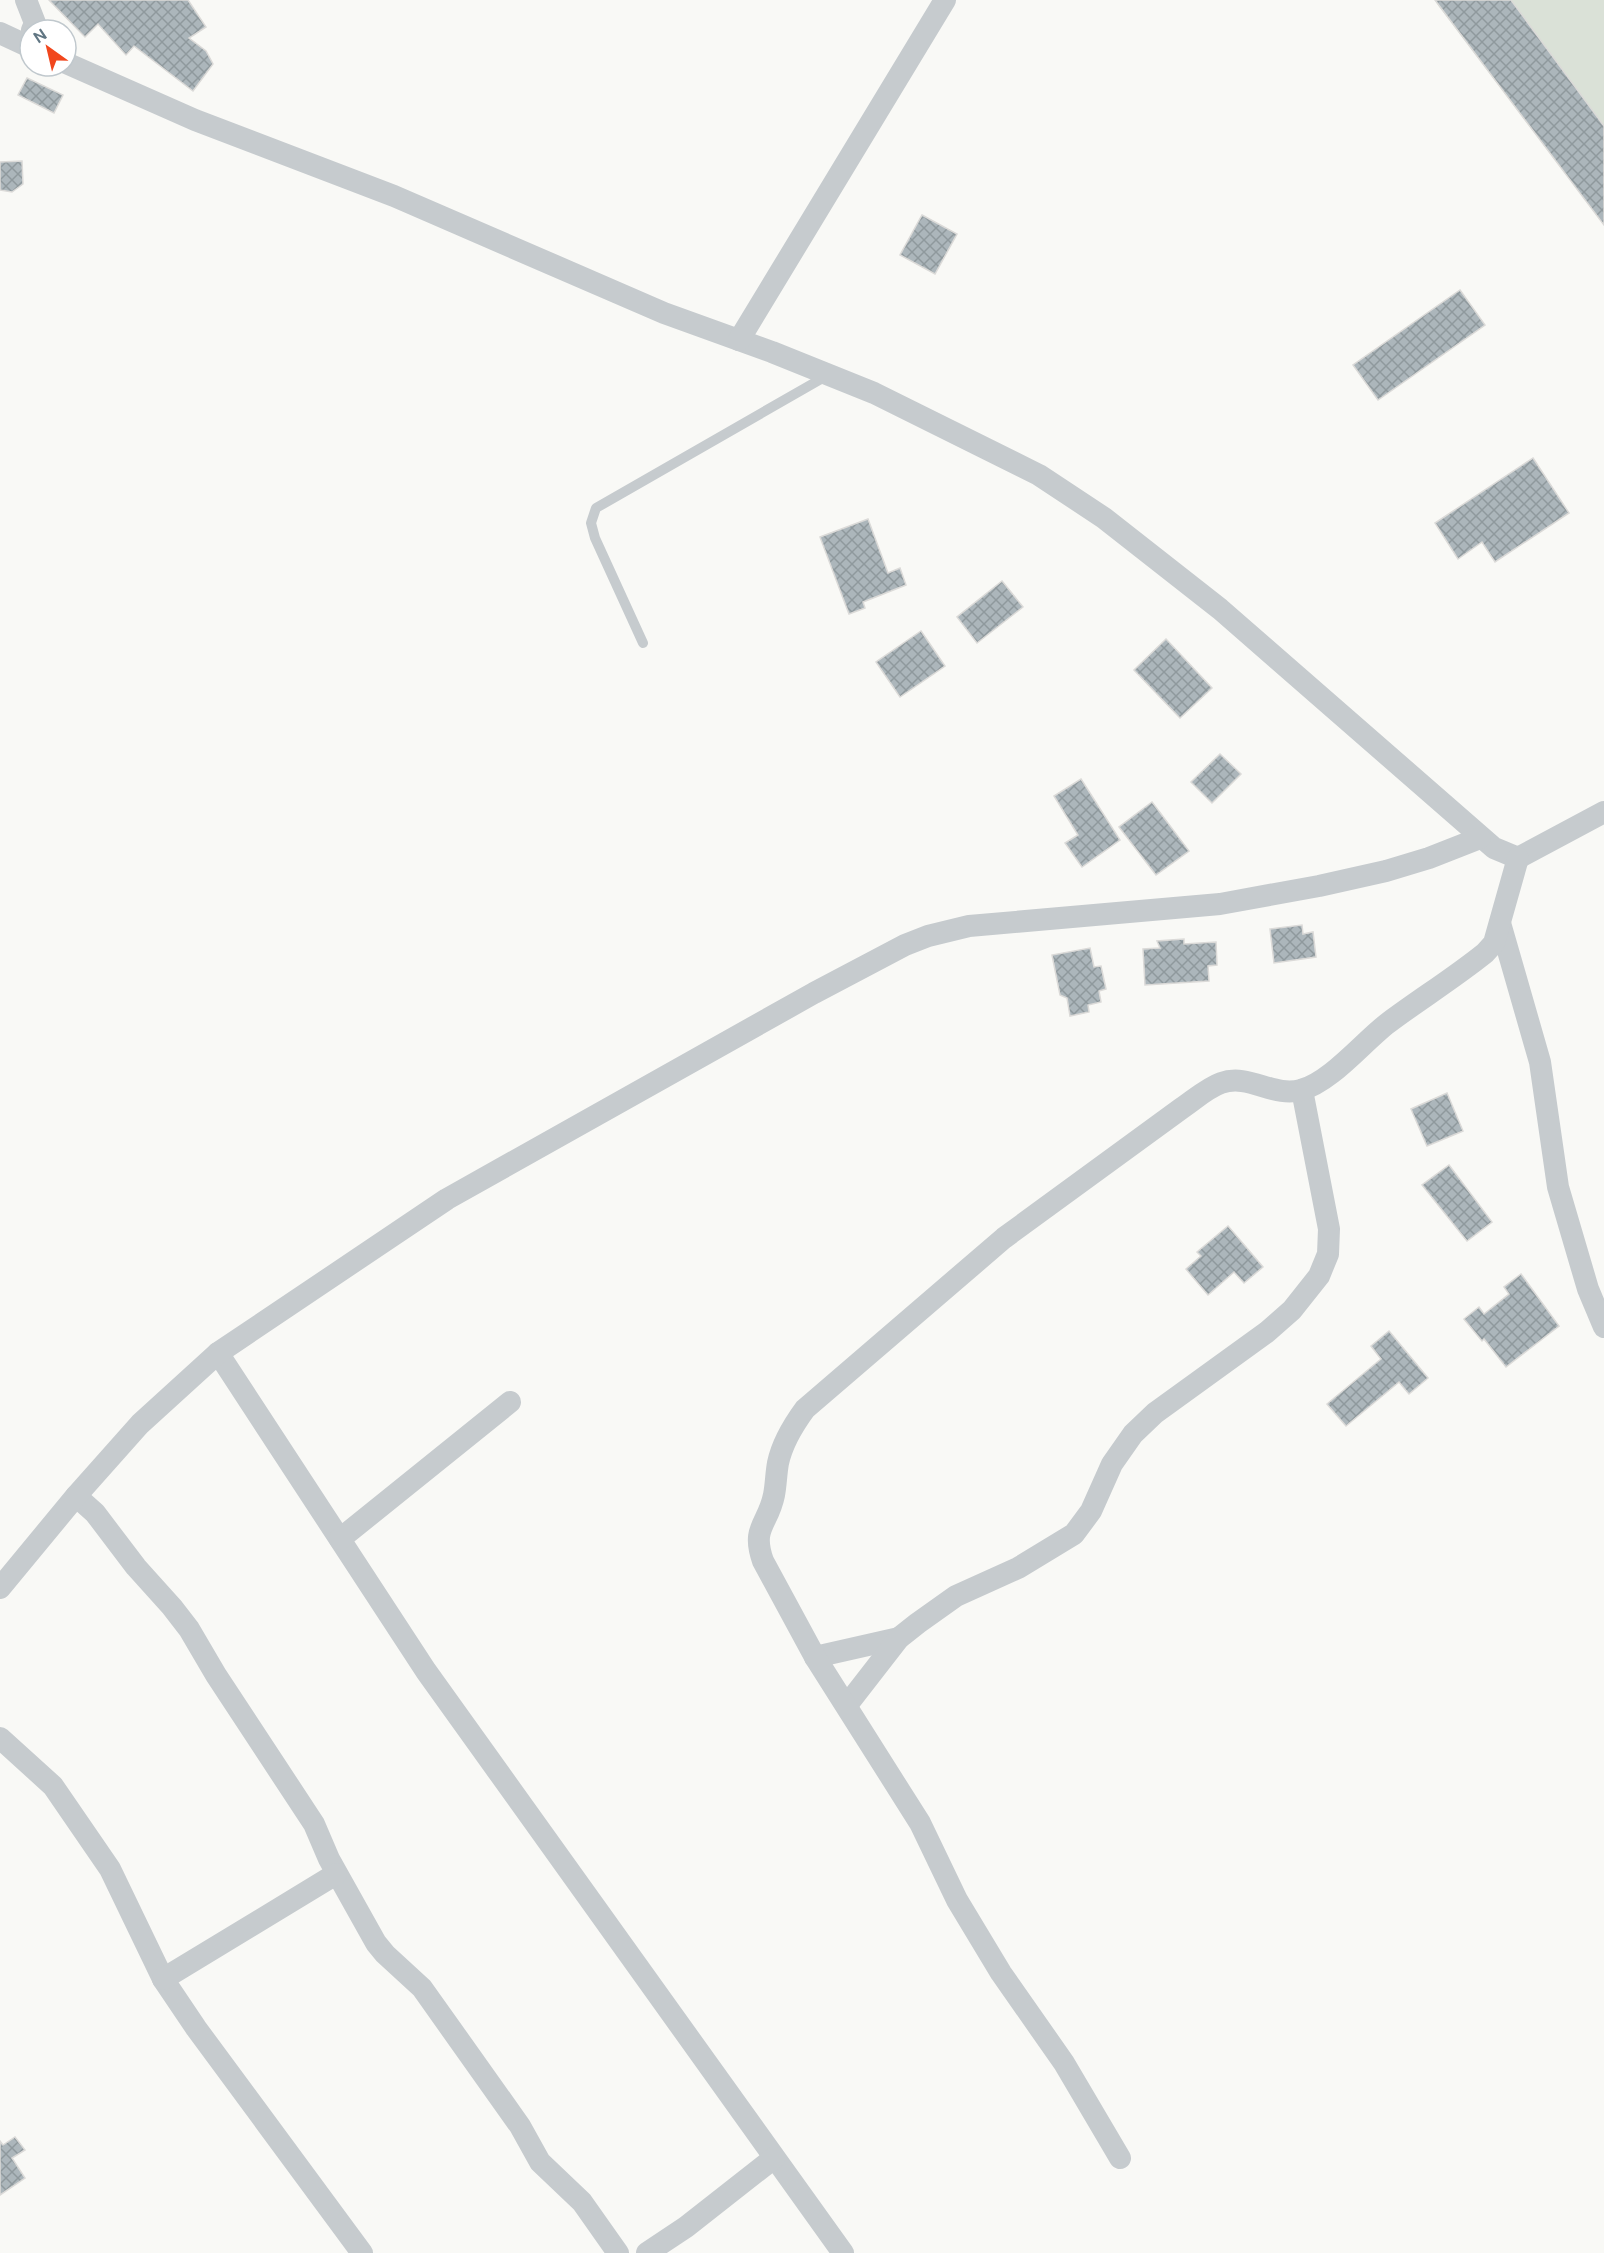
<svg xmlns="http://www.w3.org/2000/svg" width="1604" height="2253" viewBox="0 0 1604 2253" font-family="'DM Sans',sans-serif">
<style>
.grass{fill:#dae1d7}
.building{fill:url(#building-cross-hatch);stroke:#dbdad8;stroke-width:1.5}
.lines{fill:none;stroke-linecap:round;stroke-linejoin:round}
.lane{stroke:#c6cbce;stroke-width:10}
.street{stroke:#c6cbce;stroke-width:22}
</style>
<defs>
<pattern id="building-cross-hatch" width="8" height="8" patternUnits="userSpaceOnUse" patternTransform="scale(1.5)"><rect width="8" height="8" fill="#acb6bb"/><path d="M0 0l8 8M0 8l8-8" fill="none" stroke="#8f999d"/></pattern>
</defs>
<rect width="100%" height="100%" fill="#f9f9f6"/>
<polygon class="grass" points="1435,0 1604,0 1604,225 1437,4"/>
<g class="building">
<polygon points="49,0 188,0 206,27 189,38 206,51 213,64 193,91 134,46 126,55 98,24 85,37"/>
<polygon points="1435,0 1511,0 1604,126 1604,225"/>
<polygon points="27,78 63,95 54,113 18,95"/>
<polygon points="22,161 23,184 12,192 0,190 0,162"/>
<polygon points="922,215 957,234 935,274 900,255"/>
<polygon points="1460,290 1485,325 1378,400 1353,365"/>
<polygon points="1533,458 1569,513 1495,562 1482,542 1458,559 1435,523"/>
<polygon points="868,519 888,573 900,568 906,585 863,602 865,608 849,614 820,537"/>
<polygon points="1002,581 1023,607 977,643 957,617"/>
<polygon points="921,631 945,666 900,697 876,662"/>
<polygon points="1166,639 1212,688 1180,718 1134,670"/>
<polygon points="1220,754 1241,774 1212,803 1191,782"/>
<polygon points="1081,779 1120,840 1082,867 1065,843 1078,835 1054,796"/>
<polygon points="1152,802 1189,851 1156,875 1119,827"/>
<polygon points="1302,925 1303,934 1313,932 1316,957 1274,963 1270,929"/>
<polygon points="1184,939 1184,944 1216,942 1217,965 1208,966 1209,981 1145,985 1143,949 1160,948 1157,941"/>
<polygon points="1090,948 1094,967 1101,966 1106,989 1099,991 1101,1002 1088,1005 1089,1012 1070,1016 1067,998 1060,995 1052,955"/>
<polygon points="1447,1093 1463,1131 1427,1146 1411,1109"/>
<polygon points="1449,1165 1492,1222 1467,1241 1422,1185"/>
<polygon points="1228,1226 1263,1267 1244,1283 1234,1272 1208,1295 1186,1269 1201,1256 1197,1252"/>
<polygon points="1521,1274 1559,1326 1506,1367 1484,1339 1482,1341 1464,1319 1479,1307 1484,1314 1509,1294 1504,1287"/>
<polygon points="1389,1331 1428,1378 1409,1394 1399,1382 1346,1426 1327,1404 1381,1359 1371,1346"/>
<polygon points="15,2137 25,2150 12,2158 25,2178 0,2195 0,2141 3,2145"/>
</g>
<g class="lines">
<polyline class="lane" points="643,643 595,538 591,523 596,508 828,375"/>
<g class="street">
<polyline points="26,0 35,23 32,30"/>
<polyline points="0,33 30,47"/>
<polyline points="66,63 195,120 394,196 664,313 772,352 874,393 1039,475 1104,518 1220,609 1494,848 1518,858 1604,812"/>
<polyline points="739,340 945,0"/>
<polyline points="1500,923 1540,1062 1558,1187 1588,1289 1604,1327"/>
<polyline points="218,1353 426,1671 843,2253"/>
<polyline points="76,1496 95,1513 136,1567 172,1607 189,1629 216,1675 314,1824 329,1859 376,1943 385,1954 422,1988 520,2126 540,2162 582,2202 618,2253"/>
<polyline points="340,1539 510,1402"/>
<polyline points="0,1588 76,1496 140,1424 218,1353 447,1199 814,993 905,945 928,936 969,926 1220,904 1319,886 1386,871 1429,858 1480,838"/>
<polyline points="815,1657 899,1638"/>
<polyline points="847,1705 899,1638 918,1623 956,1596 1018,1568 1074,1534 1091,1511 1112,1464 1133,1434 1155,1413 1267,1332 1292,1310 1319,1276 1328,1254 1329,1229 1302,1090"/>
<polyline points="0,1738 53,1786 110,1869 163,1979 196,2028 362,2253"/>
<polyline points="163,1979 336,1874"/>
<path d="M1120,2158l-56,-95 -63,-90 -44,-73 -37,-77 -105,-166 -52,-96c-12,-34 5,-36 11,-66 2,-10 2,-21 4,-32 4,-19 16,-39 27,-54l199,-171 178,-130c12,-8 25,-20 39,-25 28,-10 53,15 80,7 30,-8 62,-48 87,-67 32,-24 66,-45 97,-70l9,-10 24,-85"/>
<polyline points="647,2253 686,2227 774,2158"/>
</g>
</g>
<g transform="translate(48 48) rotate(326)"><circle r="28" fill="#ffffff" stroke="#c0c8cd" stroke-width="1.5"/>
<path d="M0-4.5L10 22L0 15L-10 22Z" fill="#f1471d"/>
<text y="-9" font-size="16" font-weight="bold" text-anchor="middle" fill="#617683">N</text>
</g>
</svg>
